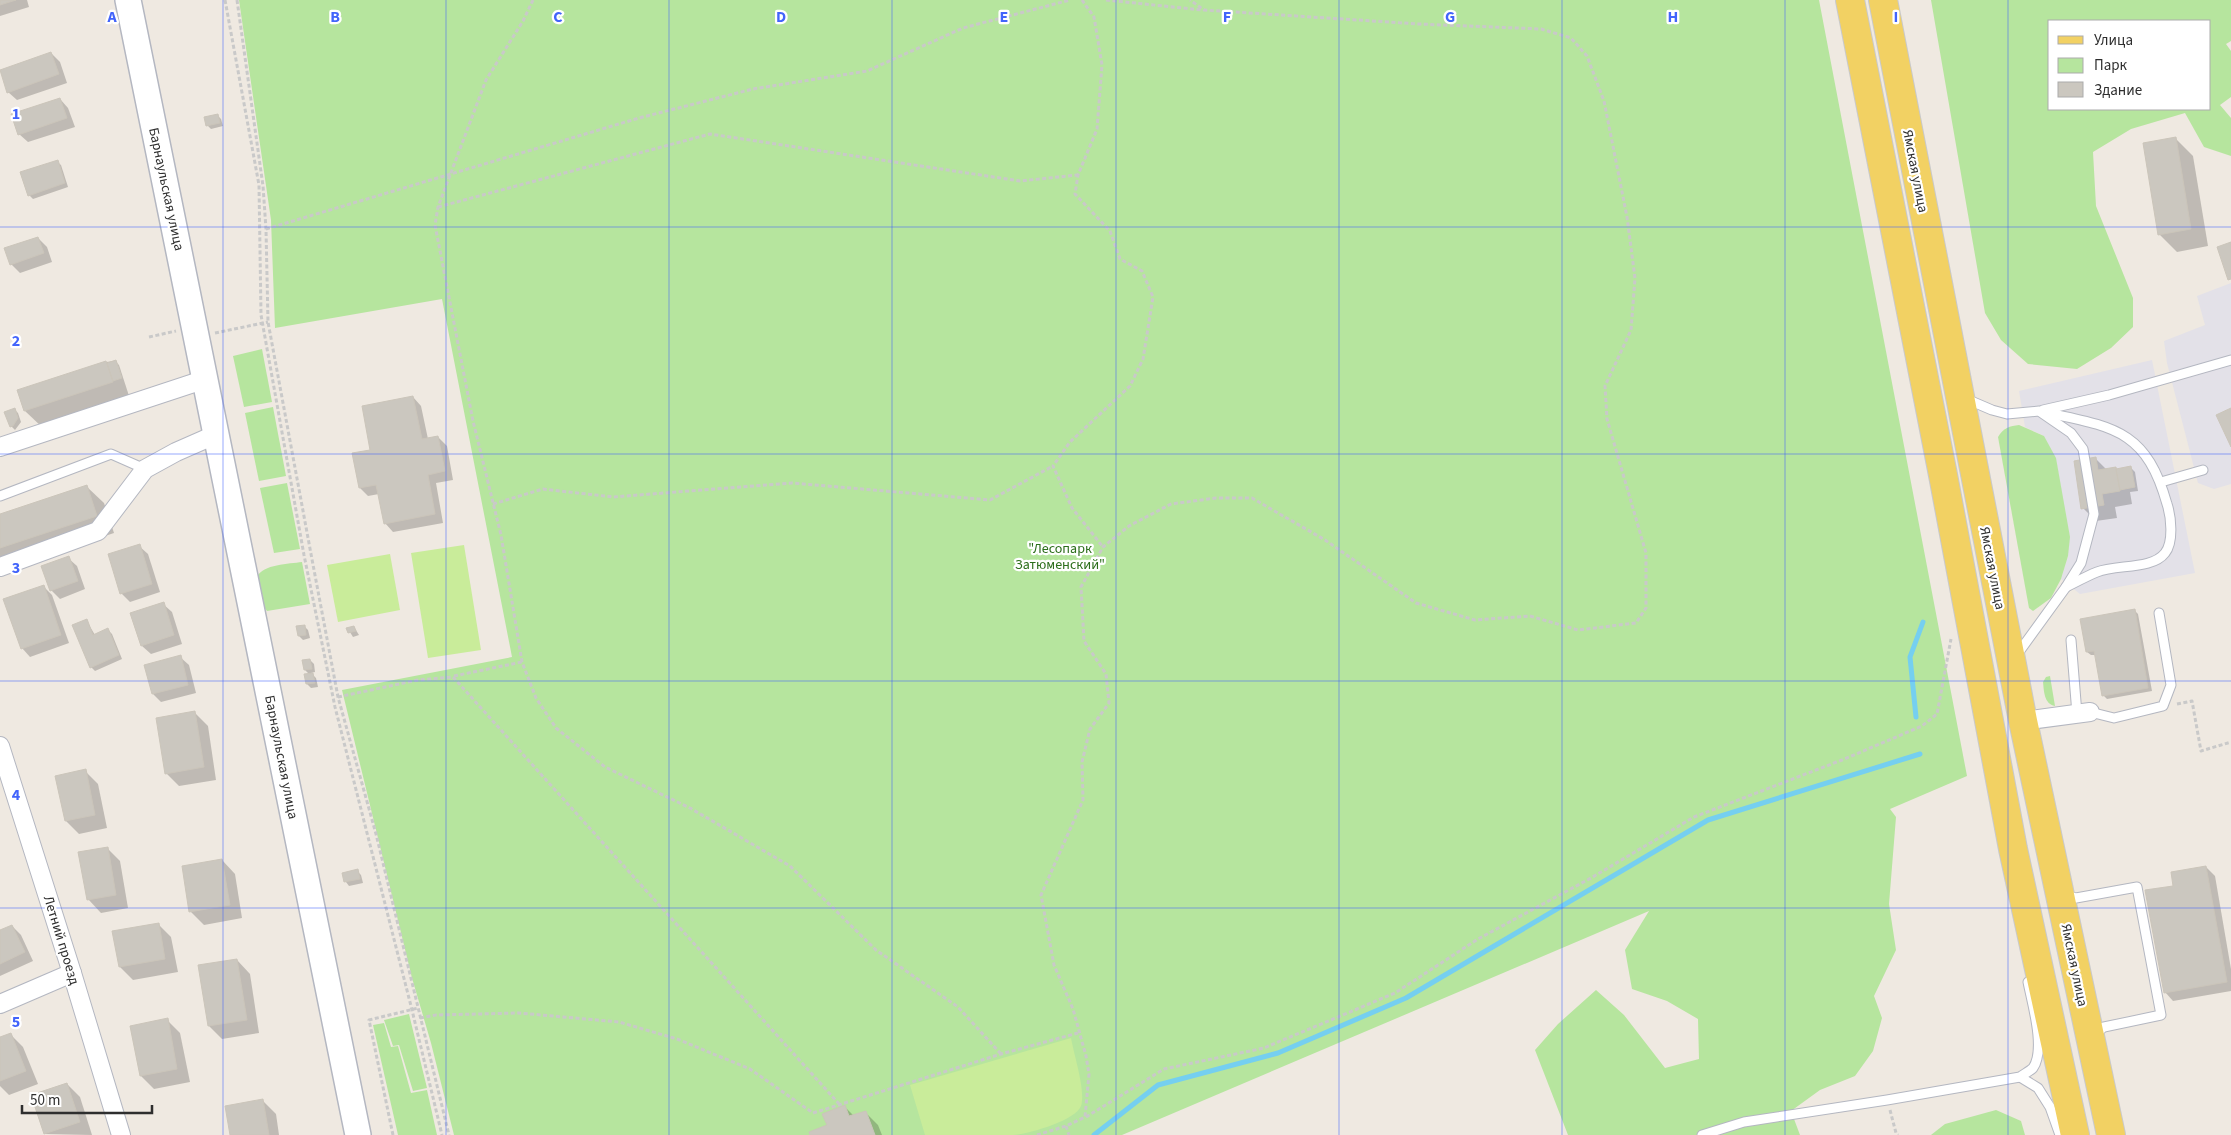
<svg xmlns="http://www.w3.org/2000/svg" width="2231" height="1135" viewBox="0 0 2231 1135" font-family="'Source Sans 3',sans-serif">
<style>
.industrial{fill:#e3e1e8}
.green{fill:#b6e59e;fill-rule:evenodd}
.pitch{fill:#c9ec9a}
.shadow{fill:#0003}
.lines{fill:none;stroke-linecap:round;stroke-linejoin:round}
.stream{stroke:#75cff0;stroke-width:5}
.building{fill:#cbc7bf;stroke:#cbc5ba}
.lane-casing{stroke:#b4b7c1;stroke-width:11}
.street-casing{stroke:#b4b7c1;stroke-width:20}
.secondary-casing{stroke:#b4b7c1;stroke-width:28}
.primary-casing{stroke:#c9c9c9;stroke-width:30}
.path{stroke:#c9c9c9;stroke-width:3;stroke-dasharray:4 2.5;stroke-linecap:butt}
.lane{stroke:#fff;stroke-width:9}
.street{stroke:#fff;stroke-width:18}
.secondary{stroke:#fff;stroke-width:25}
.primary{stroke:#f2d163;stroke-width:28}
.grid{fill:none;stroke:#4264fb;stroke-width:1;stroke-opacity:0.55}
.labels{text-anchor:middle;stroke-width:4.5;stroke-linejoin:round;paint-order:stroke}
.street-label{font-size:14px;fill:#2e2e2e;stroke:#fff}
.park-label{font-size:14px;fill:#2c6e1b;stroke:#fff}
.grid-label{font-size:16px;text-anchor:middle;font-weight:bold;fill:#4264fb;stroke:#fff;stroke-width:4.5;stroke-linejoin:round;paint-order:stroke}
</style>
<rect width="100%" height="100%" fill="#efe9e1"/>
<g class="industrial">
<polygon points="2231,283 2231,484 2214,489 2198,483 2167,363 2164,341 2205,325 2197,296"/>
<polygon points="2152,360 2195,573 2080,594 2061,579 2068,556 2044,436 2025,427 2019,391"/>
</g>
<g class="green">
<polygon points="239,0 1819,0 1967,776 1890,809 1896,817 1889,904 1896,950 1874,996 1882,1018 1873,1051 1855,1076 1820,1090 1791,1111 1800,1135 1568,1135 1535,1050 1558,1024 1596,990 1624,1015 1665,1068 1699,1059 1698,1019 1667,1001 1632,989 1625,950 1649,911 1122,1135 454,1135 431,1043 412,978 342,690 512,657 442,299 275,328 271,220"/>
<path d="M1931,0h300v41l-5,3 5,7v46l-11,8 11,13v38l-27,-9 -19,-34 -54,16 -38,23 3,54 37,92v29l-22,21 -34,21 -49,-5 -27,-24 -16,-27zM2050,21h160v88h-160z"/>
<polygon points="262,349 272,402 244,407 233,356"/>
<polygon points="273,407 286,476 259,481 245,413"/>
<path d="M2019,425l25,11 12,22 14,79 -2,19 -7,23 -10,19 -18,13 -4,-3 -31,-171c5,-9 12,-11 21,-12z"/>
<polygon points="287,483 300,549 274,553 260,488"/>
<path d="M302,562l8,42 -43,7 -3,-4 -7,-30c6,-13 32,-13 45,-15z"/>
<path d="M2050,676l5,30c-11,-2 -11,-15 -12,-24l3,-5z"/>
<polygon points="409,1014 427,1088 413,1091 399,1045 393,1046 384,1020"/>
<polygon points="384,1023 391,1047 398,1046 411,1093 427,1090 437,1135 398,1135 373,1025"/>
<polygon points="1996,1110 2021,1121 2025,1135 1931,1135 1945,1124"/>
</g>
<g class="pitch">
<polygon points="464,545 481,650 428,658 411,553"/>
<polygon points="390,554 400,610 338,622 327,565"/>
<path d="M1071,1038c3,17 15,53 10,68 -6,15 -53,28 -68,29 -30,0 -59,0 -88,0l-15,-50z"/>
</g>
<g class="shadow">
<polygon points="0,0 27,0 29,7 0,16"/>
<polygon points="51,53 60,62 67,83 17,100 8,92"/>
<polygon points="60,99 68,108 75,127 28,142 19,134"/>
<polygon points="217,115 221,119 223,126 211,129 207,125"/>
<polygon points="2175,138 2193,156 2208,246 2177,252 2159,234"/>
<polygon points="57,162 61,165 68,187 33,199 29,195"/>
<polygon points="38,238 47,247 52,262 20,273 11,264"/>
<polygon points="115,361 119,365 130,399 43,428 25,411 19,391 106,362"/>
<polygon points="413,397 421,406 428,439 438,437 447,446 453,480 436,483 443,523 393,532 385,523 379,494 368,496 360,488"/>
<polygon points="14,409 18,413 21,422 15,430 11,426"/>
<polygon points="2096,459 2107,470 2131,468 2135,472 2138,491 2130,492 2132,504 2115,507 2117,518 2096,521 2083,508"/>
<polygon points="86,486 104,503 114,533 0,571 0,515"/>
<polygon points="139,546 148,554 160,592 130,602 121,593"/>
<polygon points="68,558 77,566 85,589 60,599 51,590"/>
<polygon points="44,587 52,595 69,643 30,657 22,648"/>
<polygon points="163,604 172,612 182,644 151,654 142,646"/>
<polygon points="2134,610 2138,614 2152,691 2107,699 2103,695 2096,655 2091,655 2087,652"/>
<polygon points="86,620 95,635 108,630 112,634 122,659 95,671 91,667"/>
<polygon points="304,626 308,630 310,638 303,640 299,636"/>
<polygon points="354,627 359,635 353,637 348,629"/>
<polygon points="180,657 189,665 196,693 161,702 153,694"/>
<polygon points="310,660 314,664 315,672 311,673 316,678 318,687 311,688 307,684 310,675 305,670"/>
<polygon points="194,712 208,726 216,780 179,786 166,773"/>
<polygon points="85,771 98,784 107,828 79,834 66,821"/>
<polygon points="107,848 120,861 128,908 101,913 88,899"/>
<polygon points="222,860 235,874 242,918 204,925 191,912"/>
<polygon points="2206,867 2215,876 2231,969 2231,991 2173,1001 2165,992"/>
<polygon points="357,871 361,875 363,883 349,886 346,882 344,874"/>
<polygon points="158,924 171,937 178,972 133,980 120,967 114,932"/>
<polygon points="12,926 21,935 33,961 0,976 0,932"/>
<polygon points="237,960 250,974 259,1033 222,1039 209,1026"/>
<polygon points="167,1020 180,1033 190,1082 154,1089 141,1076 131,1027"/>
<polygon points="10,1034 23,1047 38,1084 9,1095 0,1086 0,1038"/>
<polygon points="67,1084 80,1097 92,1135 45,1134"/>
<polygon points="263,1101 276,1114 279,1135 231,1135"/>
<polygon points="845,1107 854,1116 865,1112 878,1125 882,1135 812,1135 828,1126"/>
</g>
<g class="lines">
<g class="stream">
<polyline points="1916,717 1910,657 1923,622"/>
<polyline points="1094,1135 1158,1085 1278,1053 1406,998 1708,820 1920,754"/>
</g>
</g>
<g class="building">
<polygon points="0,0 16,0 0,5"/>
<polygon points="51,52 59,74 7,93 0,70"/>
<polygon points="60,98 67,118 18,135 11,114"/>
<polygon points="218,114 220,123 206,126 204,117"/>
<polygon points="2176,137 2191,229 2158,235 2143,143"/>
<polygon points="58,160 65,183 28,196 20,172"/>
<polygon points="38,237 44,253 10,265 4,248"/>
<polygon points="2231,242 2231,279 2228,280 2217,247"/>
<polygon points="116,360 122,378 113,381 107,363"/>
<polygon points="106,361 113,382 24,411 17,390"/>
<polygon points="413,396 422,439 438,436 445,471 428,475 435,514 384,524 376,485 359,488 352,453 370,450 362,406"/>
<polygon points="15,408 18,418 13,426 10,427 4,412"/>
<polygon points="2231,408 2231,447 2216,415"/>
<polygon points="2096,457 2098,470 2116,467 2120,491 2102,494 2104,505 2081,509 2074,461"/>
<polygon points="2131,466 2135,487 2120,490 2116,469"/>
<polygon points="87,485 97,516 0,548 0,514"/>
<polygon points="140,544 152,584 120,594 108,554"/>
<polygon points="69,556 78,581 50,591 41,566"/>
<polygon points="44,585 61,635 21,649 3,599"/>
<polygon points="164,602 174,635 141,646 130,613"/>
<polygon points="2135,609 2148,688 2102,696 2094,651 2086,652 2080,619"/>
<polygon points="87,619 93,635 108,628 119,655 90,668 72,625"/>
<polygon points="305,625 306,635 298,636 296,626"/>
<polygon points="354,626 356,631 348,633 346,628"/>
<polygon points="181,655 188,685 152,694 144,665"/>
<polygon points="310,659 312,669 304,670 302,660"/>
<polygon points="313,673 315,683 306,684 304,674"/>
<polygon points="195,711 204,767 165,774 156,718"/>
<polygon points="86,769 95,815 65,821 55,776"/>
<polygon points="108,847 116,895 87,900 78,852"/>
<polygon points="222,859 230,905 189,912 182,866"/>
<polygon points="2206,866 2227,982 2164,993 2145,890 2173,886 2171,872"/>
<polygon points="358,869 360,879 344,882 342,873"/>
<polygon points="159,923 165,959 119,967 112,931"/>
<polygon points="12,925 25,952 0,964 0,930"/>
<polygon points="237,959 247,1020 208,1026 198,965"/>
<polygon points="168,1018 177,1069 140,1076 130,1026"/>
<polygon points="11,1033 26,1071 0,1081 0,1037"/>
<polygon points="67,1083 80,1122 44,1134 31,1095"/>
<polygon points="263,1099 269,1135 230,1135 225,1106"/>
<polygon points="845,1105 849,1116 866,1111 875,1135 810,1135 809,1132 827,1125 822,1114"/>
</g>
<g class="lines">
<g class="lane-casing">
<g id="lane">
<polyline points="1964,398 1992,410 2007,414 2039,411 2071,433 2083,449 2094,514 2081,563 2066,587 2016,656"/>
<polyline points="2043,410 2109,395 2231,360"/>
<path d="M2044,412c69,15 102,17 123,92 4,12 7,38 -2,49 -13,17 -49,11 -68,19 -10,4 -21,10 -31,15"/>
<polyline points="2161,482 2203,470"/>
<polyline points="0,496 111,454 145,469"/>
<polyline points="2071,640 2077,714"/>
<polyline points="2090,712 2114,718 2163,706 2171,685 2159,613"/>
<polyline points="2063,895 2076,898 2137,887 2161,1015 2104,1027 2093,1035"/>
<polyline points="2020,1077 2038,1088 2050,1107 2060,1135"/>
<path d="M1702,1135l42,-13 143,-22 133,-23c4,-3 10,-6 13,-9 13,-19 -1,-65 -5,-86"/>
</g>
</g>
<g class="street-casing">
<g id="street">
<polyline points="0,447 206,379"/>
<polyline points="0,567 98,531 145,469 176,452 217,434"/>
<polyline points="2023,721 2090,712"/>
<polyline points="0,746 72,973 121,1135"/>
<polyline points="0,1004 72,973"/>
</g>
</g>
<g class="secondary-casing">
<polyline id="secondary" points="128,0 358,1135"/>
</g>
<g class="primary-casing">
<g id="primary">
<polyline points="1850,0 1943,475 2013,849 2075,1135"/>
<polyline points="1883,0 2023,721 2111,1135"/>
</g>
</g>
<g class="path">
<polyline points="225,0 259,185 261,315 304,555 335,707 412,1010 442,1135"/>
<polyline points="237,0 263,186 266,229 268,322 311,554 338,697 376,834 449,1135"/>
<polyline points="533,0 523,21 486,80 438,207 435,225 473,421 501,535 522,662 536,698 556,728 605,767 690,808 790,866 876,950 958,1007 1001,1054"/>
<polyline points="1082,0 1094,17 1102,65 1097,129 1078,175 1075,194 1110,231 1120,259 1142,271 1153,297 1143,359 1130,386 1070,442 1053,466 1072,508 1103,547"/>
<polyline points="1106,0 1202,10"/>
<polyline points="438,207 710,134 1020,181 1078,175"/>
<polyline points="266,229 639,118 753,89 867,71 963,28 1070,0"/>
<polyline points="215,333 268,322"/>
<polyline points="149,337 176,331"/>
<polyline points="493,504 543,489 613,497 792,483 990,500 1053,466"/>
<polyline points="454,676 522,662"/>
<polyline points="338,697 418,680 453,677 840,1105"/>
<polyline points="2177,704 2192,701 2201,751 2231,742"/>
<polyline points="420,1018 436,1015 519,1013 619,1022 677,1039 750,1069 813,1113 1001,1054 1078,1033"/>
<polyline points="1890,1110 1896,1133 1898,1135"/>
<polyline points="1086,1117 1164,1069 1264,1048 1395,993 1478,939 1591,878 1694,817 1842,760 1922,726 1937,714 1951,639"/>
<polyline points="1066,1126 1069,1135"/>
<polyline points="393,1135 369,1020 418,1008"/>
<polyline points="1037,1135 1066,1126 1085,1117 1089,1074 1086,1056 1073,1009 1054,965 1041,895 1083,800 1082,762 1090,729 1109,703 1106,674 1084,641 1081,587 1103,547 1129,526 1171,504 1216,498 1252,498 1325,540 1416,603 1475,620 1530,616 1578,630 1636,623 1646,608 1646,553 1607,419 1605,386 1631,330 1635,278 1627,217 1604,101 1587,56 1571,38 1541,29 1419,24 1204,10 1190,0"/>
</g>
<use href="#lane" class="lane"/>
<use href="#street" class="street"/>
<use href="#secondary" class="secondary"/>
<use href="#primary" class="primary"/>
</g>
<path class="grid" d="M223,0v1135M446,0v1135M669,0v1135M892,0v1135M1116,0v1135M1339,0v1135M1562,0v1135M1785,0v1135M2008,0v1135M0,227h2231M0,454h2231M0,681h2231M0,908h2231"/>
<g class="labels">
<g class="street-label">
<text transform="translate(1916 171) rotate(79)" y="5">Ямская улица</text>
<text transform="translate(167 189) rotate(78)" y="5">Барнаульская улица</text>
<text transform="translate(1993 568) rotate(79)" y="5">Ямская улица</text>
<text transform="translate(282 757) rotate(79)" y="5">Барнаульская улица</text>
<text transform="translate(62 940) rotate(73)" y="5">Летний проезд</text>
<text transform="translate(2075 965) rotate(78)" y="5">Ямская улица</text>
</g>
<g class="park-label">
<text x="1060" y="553">"Лесопарк<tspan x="1060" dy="16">Затюменский"</tspan></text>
</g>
</g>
<g class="grid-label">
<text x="112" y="22">A</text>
<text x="335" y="22">B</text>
<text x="558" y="22">C</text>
<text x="781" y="22">D</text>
<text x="1004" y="22">E</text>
<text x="1227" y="22">F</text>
<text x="1450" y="22">G</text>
<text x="1673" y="22">H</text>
<text x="1896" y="22">I</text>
<text x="16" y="119">1</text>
<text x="16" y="346">2</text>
<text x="16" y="573">3</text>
<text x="16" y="800">4</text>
<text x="16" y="1027">5</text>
</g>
<rect x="2048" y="20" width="162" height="90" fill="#ffffff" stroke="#ababab"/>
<rect x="2058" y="36" width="25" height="8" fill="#f2d163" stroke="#ababab"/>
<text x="2094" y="45" font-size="15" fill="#2e2e2e">Улица</text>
<rect x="2058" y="58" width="25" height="15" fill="#b6e59e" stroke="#ababab"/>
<text x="2094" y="70" font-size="15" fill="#2e2e2e">Парк</text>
<rect x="2058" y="82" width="25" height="15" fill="#cbc7bf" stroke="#ababab"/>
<text x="2094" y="95" font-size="15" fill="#2e2e2e">Здание</text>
<path d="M22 1105v8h130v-8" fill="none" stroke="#2e2e2e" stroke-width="2.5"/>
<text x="30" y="1105" font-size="15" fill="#2e2e2e" stroke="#ffffff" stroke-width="4" paint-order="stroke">50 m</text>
</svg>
